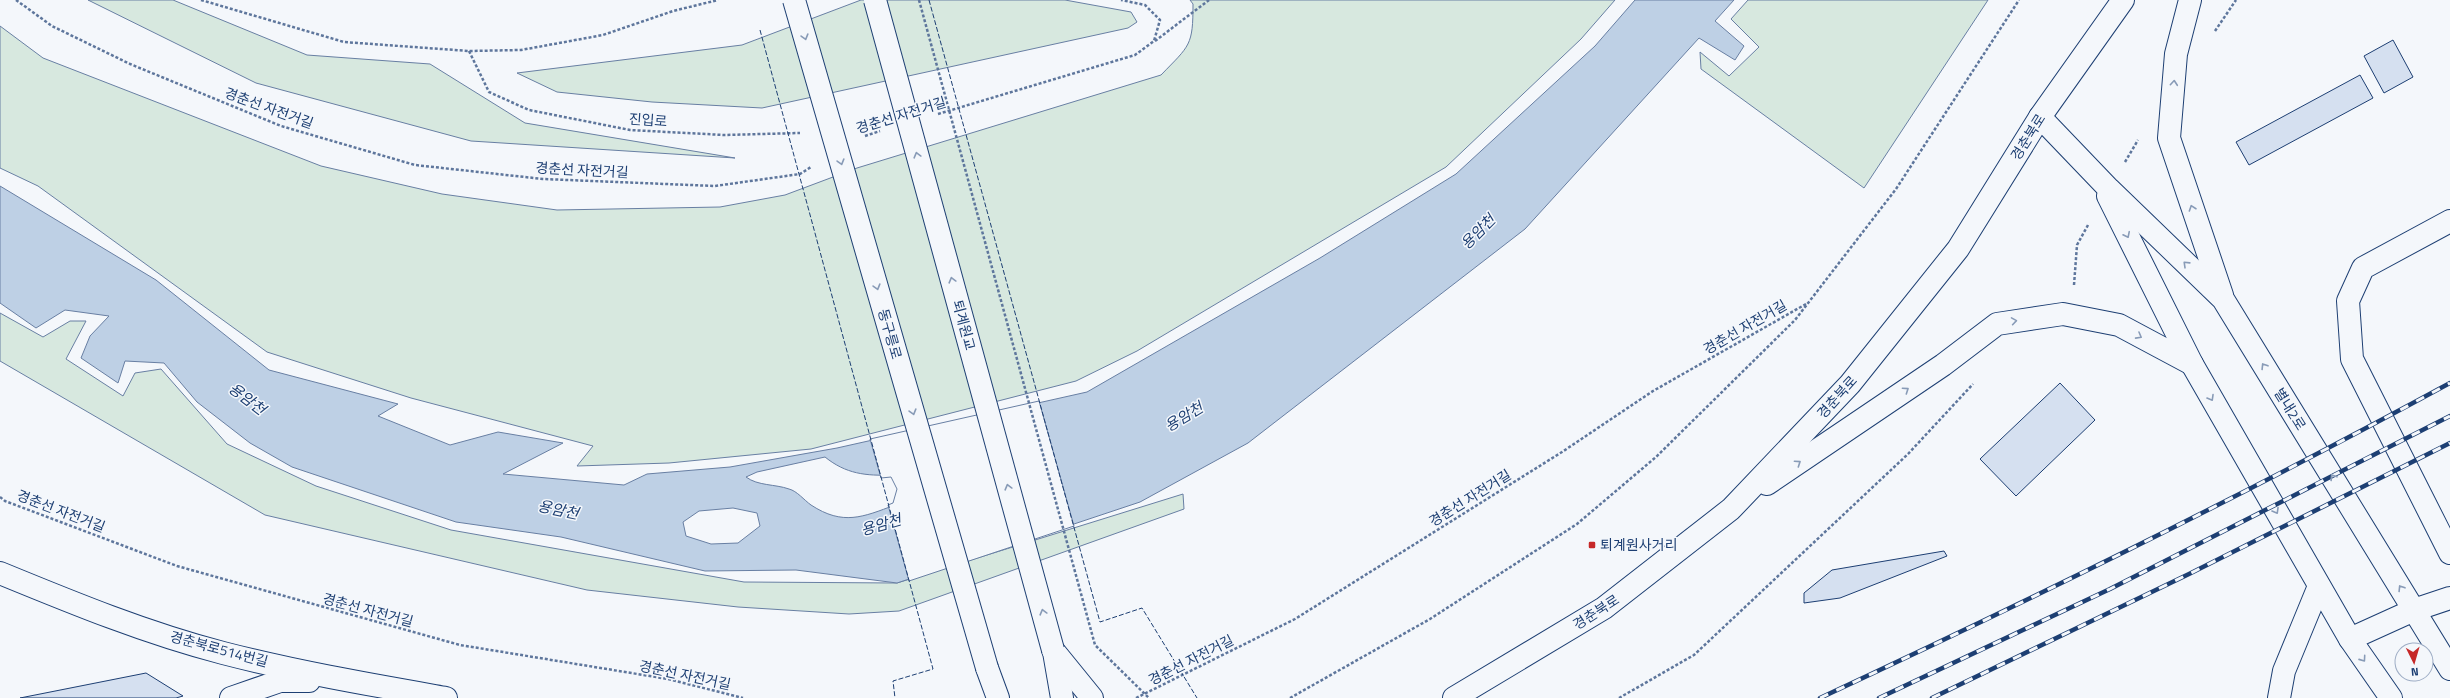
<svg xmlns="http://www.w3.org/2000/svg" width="2450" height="698" viewBox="0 0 2450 698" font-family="'Titillium Web','Noto Sans KR',sans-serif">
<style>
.green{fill:#d7e8df;stroke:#687fa3}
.water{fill:#bed0e5;stroke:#687fa3;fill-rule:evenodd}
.pier{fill:#f4f7fb;stroke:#687fa3}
.building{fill:#d5e0f0;stroke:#1d3f73}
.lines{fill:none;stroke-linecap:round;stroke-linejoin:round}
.minor-casing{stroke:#1d3f73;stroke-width:24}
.path{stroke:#5e769c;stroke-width:2.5;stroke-dasharray:3 2;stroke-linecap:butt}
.minor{stroke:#f4f7fb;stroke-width:22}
.rail-casing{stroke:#1d3f73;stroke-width:4.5}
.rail{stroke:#f4f7fb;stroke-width:3;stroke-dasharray:9;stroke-linecap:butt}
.minor-bridge-casing{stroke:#1d3f73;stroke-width:24;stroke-linecap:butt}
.path-bridge{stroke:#5e769c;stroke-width:2.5;stroke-dasharray:3 2;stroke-linecap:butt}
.minor-bridge{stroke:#f4f7fb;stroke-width:22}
.fence{stroke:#1d3f73;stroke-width:1;stroke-dasharray:5 2;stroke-linecap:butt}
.oneway{stroke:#889bb7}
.poi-dot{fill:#c62828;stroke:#f4f7fb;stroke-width:1.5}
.labels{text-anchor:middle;stroke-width:3;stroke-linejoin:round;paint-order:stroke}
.street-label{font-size:14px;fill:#1d3f73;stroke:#f4f7fb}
.poi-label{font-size:14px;fill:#1d3f73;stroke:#f4f7fb;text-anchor:start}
.water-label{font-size:15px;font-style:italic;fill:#1d3f73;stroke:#f4f7fb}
</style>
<rect width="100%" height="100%" fill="#f4f7fb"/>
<g class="green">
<polygon points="88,0 173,0 307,55 430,64 525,123 735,158 471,141 256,83"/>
<polygon points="861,0 1065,0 1131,12 1137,22 1128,28 762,108 652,102 557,92 517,73 742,45"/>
<path d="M1190,0h425l-34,39 -135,128 -309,184 -61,30 -265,68 -142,14 -92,3 16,-20 -182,-48 -144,-46 -229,-166 -38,-18v-142l43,32 278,108 121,28 115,16 163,-3 65,-12 72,-27 304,-93c29,-30 32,-29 32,-71z"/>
<polygon points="1748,0 1988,0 1864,188 1701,69 1700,52 1729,76 1759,47 1731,19"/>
<polygon points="0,313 43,337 70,321 86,321 66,359 123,396 135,373 161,369 227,444 316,486 451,530 744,582 897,583 1183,494 1184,509 899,611 849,614 738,607 587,590 265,515 0,361"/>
</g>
<path class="water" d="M1635,0h99l-19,21 29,25 -9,14 -36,-22 -174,191 -277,214 -108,59 -243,81 -101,-13 -91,1 -144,-34 -105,-15 -164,-55 -42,-24 -53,-41 -33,-39 -39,-2 -7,22 -37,-25 9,-22 19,-20 -44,-6 -29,18 -36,-25v-117l156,94 113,90 129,34 -20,12 72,29 48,-13 65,11 -60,31 121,11 23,-11 83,-7 107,-19 250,-56 233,-134 136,-84 139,-128zM825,457c21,17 41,19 67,18l7,14 -4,16c-32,12 -52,21 -84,0 -7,-5 -14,-14 -22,-16 -14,-5 -31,-3 -43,-12l11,-5zM733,508l24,5 3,13 -22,17 -27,1 -25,-8 -3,-14 16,-11z"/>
<polygon class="pier" points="1039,401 1074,526 909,581 888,505 893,503 897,489 891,477 881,478 870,439"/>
<g class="building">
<polygon points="2393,40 2413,77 2384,93 2364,56"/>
<polygon points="2360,75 2373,98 2249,165 2236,142"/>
<polygon points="2060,383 2095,420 2016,496 1980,459"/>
<polygon points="1944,551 1947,556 1840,598 1804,603 1804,593 1832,570"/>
<polygon points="146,673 183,696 176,698 20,698"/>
</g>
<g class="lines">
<g class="minor-casing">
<g id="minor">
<polyline points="2190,0 2176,54 2169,138 2222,295"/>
<polyline points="2040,117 2109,189 2223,299 2450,669"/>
<polyline points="2108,196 2192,364 2350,639 2391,698"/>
<polyline points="2450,221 2363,268 2348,301 2352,359 2450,553"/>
<polyline points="1767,484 1943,365 1997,324 2063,314 2119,325 2192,364"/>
<path d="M0,573c73,30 146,60 223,80 73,19 149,32 223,45"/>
<polyline points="2350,639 2414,610 2450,598"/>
<polyline points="1053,650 1092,698"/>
<polyline points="1054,652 1062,698"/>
<polyline points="987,668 998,698"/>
<polyline points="231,698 280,681 309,681"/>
<polyline points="1454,698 1604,608 1731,509 1850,384 1958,249 2040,117 2123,0"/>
<polyline points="2279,698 2284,671 2319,586"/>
</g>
</g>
<g class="path">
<polyline points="16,0 52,26 130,64 281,126 415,165 543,179 715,186 800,174 811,167"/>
<polyline points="201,0 344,42 469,51 521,50 603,35 673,11 718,0"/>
<polyline points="2215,31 2236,0"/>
<polyline points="1155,41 1209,0"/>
<polyline points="469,51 489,92 529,110 630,130 724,135 800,133"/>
<polyline points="938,114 1135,55 1154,41 1160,20 1145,5 1121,0"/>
<polyline points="865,136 880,131"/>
<polyline points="2125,162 2138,140"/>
<polyline points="2074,285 2077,245 2088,225"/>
<polyline points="0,497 5,501 177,566 460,645 668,679 743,698"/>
<polyline points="1136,698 1295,619 1562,452 1653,391 1806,304"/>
<polyline points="1290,698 1430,619 1577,524 1656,457 1795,320 1896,189 2019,0"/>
<polyline points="1619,698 1694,655 1908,454 1973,384"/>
</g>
<use href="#minor" class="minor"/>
<g class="rail-casing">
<g id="rail">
<path d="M1820,698c213,-99 424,-203 630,-315"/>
<polyline points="1879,698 2110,589 2450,416"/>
<polyline points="1932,698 2189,574 2450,443"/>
</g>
</g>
<use href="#rail" class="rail"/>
<g class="minor-bridge-casing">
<g id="minor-bridge">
<polyline points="794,0 987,668"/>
<polyline points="875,0 1053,650"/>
</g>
</g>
<polyline class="path-bridge" points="919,0 1095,645 1149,698"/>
<use href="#minor-bridge" class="minor-bridge"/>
<g class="fence">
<polyline points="929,0 1100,622 1142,608 1197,698"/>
<polyline points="760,30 933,669 893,681 895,698"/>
</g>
</g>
<defs><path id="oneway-chevron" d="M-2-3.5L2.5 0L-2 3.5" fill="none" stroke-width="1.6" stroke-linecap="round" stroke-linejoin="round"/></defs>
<g class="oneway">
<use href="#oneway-chevron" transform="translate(805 37) rotate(74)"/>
<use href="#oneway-chevron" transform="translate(2174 83) rotate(-85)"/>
<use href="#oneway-chevron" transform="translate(917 155) rotate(-105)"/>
<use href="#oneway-chevron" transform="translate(841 162) rotate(74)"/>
<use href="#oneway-chevron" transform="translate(2192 208) rotate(-109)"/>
<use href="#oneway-chevron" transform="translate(2127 235) rotate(64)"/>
<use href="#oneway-chevron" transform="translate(2186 264) rotate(-136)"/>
<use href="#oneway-chevron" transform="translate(952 280) rotate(-105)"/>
<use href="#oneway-chevron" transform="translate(877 287) rotate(74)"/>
<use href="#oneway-chevron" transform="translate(2014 321) rotate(-9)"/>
<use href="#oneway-chevron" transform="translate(2139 336) rotate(29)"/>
<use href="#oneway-chevron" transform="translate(2264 366) rotate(-122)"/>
<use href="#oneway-chevron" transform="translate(1906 390) rotate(-34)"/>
<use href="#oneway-chevron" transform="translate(2211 398) rotate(60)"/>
<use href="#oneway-chevron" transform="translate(913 412) rotate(74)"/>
<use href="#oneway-chevron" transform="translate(1798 463) rotate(-34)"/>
<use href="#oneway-chevron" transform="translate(2333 477) rotate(-122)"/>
<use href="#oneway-chevron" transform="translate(1008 487) rotate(-105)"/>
<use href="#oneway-chevron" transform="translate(2276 511) rotate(60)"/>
<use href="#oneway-chevron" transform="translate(2401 588) rotate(-122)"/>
<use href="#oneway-chevron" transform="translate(1043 612) rotate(-105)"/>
<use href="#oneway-chevron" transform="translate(2363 659) rotate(55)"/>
</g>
<rect class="poi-dot" x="1588" y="541" width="8" height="8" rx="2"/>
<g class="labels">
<g class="street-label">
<text transform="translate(269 108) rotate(20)" y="5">경춘선 자전거길</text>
<text transform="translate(901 115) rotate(-17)" y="5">경춘선 자전거길</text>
<text transform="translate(648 120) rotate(4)" y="5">진입로</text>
<text transform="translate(2028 137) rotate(-58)" y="5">경춘북로</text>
<text transform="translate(582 170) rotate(3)" y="5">경춘선 자전거길</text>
<text transform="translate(964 325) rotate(75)" y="5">퇴계원교</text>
<text transform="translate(1745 327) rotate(-30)" y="5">경춘선 자전거길</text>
<text transform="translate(890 334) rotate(74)" y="5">동구릉로</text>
<text transform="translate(1837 397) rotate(-48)" y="5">경춘북로</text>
<text transform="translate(2290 409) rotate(58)" y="5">별내2로</text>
<text transform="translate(1470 498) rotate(-32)" y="5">경춘선 자전거길</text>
<text transform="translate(61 511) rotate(21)" y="5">경춘선 자전거길</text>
<text transform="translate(368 610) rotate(15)" y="5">경춘선 자전거길</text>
<text transform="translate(1596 612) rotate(-33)" y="5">경춘북로</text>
<text transform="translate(219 649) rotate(15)" y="5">경춘북로514번길</text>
<text transform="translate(1191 660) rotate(-27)" y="5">경춘선 자전거길</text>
<text transform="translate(685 675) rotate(12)" y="5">경춘선 자전거길</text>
</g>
<g class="poi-label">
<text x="1600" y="550">퇴계원사거리</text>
</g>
<g class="water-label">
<text transform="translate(1478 232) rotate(-45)" y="5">용암천</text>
<text transform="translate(247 399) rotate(37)" y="5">용암천</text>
<text transform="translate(1184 417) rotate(-31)" y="5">용암천</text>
<text transform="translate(558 510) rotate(12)" y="5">용암천</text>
<text transform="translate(881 525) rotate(-16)" y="5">용암천</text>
</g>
</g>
<g transform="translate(2414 662) rotate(175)"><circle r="19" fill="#f4f7fb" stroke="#9eadc5"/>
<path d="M0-3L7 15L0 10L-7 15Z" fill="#c62828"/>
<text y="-6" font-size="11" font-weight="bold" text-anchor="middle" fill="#1d3f73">N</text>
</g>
</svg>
